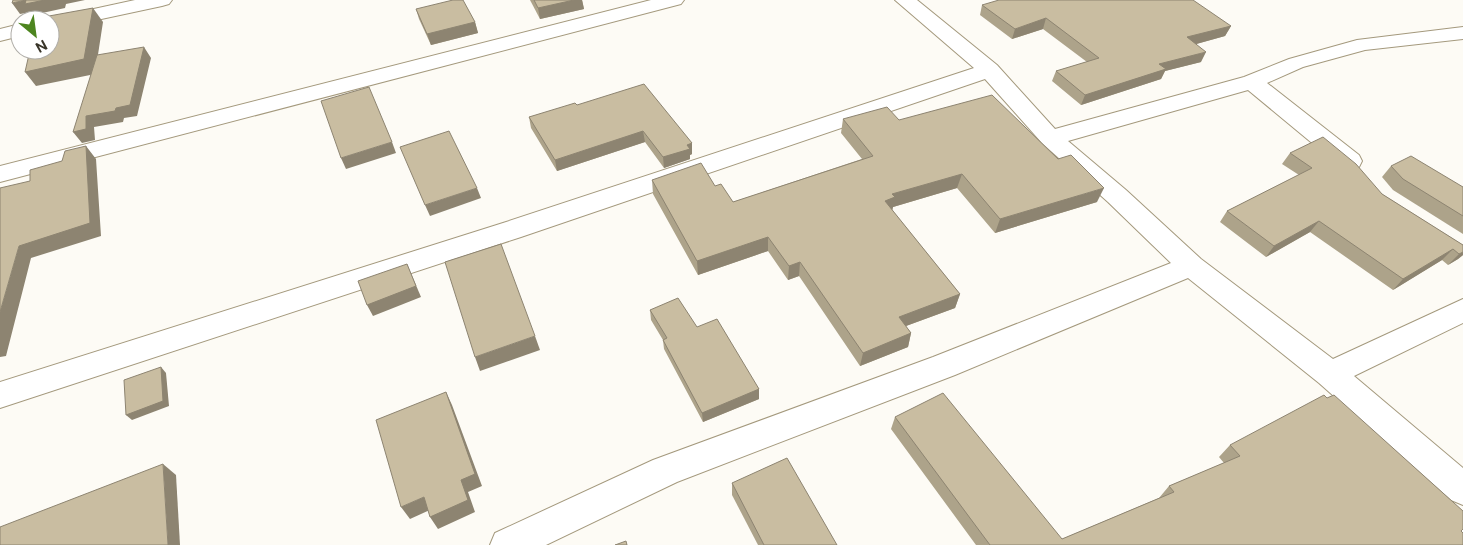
<svg xmlns="http://www.w3.org/2000/svg" width="1463" height="545" viewBox="0 0 1463 545" font-family="'Public Sans',sans-serif">
<style>
.lines{fill:none;stroke-linecap:round;stroke-linejoin:round}
.minor-casing{stroke:#a4997d;stroke-width:2}
.minor{fill:#fff;fill-rule:evenodd}
.wall{fill:#ada38a}
.shaded-wall{fill:#8d8471}
.building{fill:#c9bda1;stroke:#8d8471}
</style>
<rect width="100%" height="100%" fill="#fdfbf5"/>
<g class="lines">
<g class="minor-casing">
<g id="minor">
<polygon points="135,0 172,0 169,4 162,6 50,30 50,20 43,20"/>
<polygon points="651,0 684,0 681,4 0,182 0,166"/>
<polygon points="895,0 917,0 997,65 1055,129 1244,77 1289,59 1357,40 1463,27 1463,39 1365,50 1303,67 1267,83 1359,155 1362,161 1359,167 1350,169 1341,167 1248,90 1068,141 1126,190 1201,259 1333,359 1463,299 1463,323 1354,376 1463,468 1463,505 1451,500 1319,383 1188,278 955,375 677,482 546,545 490,545 495,533 653,460 933,357 1171,263 1108,202 1042,143 985,79 521,237 0,408 0,382 503,223 974,68"/>
<polygon points="20,24 20,36 0,41 0,29"/>
</g>
</g>
<use href="#minor" class="minor"/>
</g>
<g class="wall">
<polygon points="530,0 582,0 584,9 540,19"/>
<polygon points="982,5 1231,26 1225,36 1196,44 1201,62 1165,71 1161,79 1081,105 1052,81 1056,71 1087,62 1043,29 1012,39 980,15"/>
<polygon points="416,9 475,22 478,33 431,45 419,19"/>
<polygon points="577,105 692,143 692,154 690,155 690,159 664,168 645,142 557,171 531,128 529,117"/>
<polygon points="843,119 899,120 1097,202 995,233 957,188 893,207 892,210 960,294 955,308 906,326 911,333 908,347 860,366 799,276 788,280 768,251 698,275 653,194 652,180 733,202 862,159 841,133"/>
<polygon points="1290,153 1382,194 1463,245 1463,255 1458,259 1448,265 1442,260 1393,290 1310,232 1266,257 1220,222 1227,211 1299,175 1282,164"/>
<polygon points="1391,166 1463,187 1463,234 1393,190 1382,177"/>
<polygon points="650,310 697,327 759,389 759,399 703,422 664,349 663,340 651,320"/>
<polygon points="895,417 1062,539 1159,498 1169,486 1224,463 1219,457 1230,445 1461,531 1463,545 976,545 891,429"/>
<polygon points="732,483 837,545 758,545 732,495"/>
</g>
<g class="shaded-wall">
<polygon points="26,0 85,0 66,4 65,8 33,15 31,12 20,14 12,3"/>
<polygon points="574,0 582,0 584,9 540,19 538,8"/>
<polygon points="93,8 103,22 95,74 36,86 25,72"/>
<polygon points="1046,18 1043,29 1012,39 1015,29"/>
<polygon points="475,22 478,33 431,45 427,34"/>
<polygon points="1231,26 1225,36 1182,48 1187,37"/>
<polygon points="144,47 151,58 137,116 124,118 123,122 94,127 95,140 82,143 73,132 86,116"/>
<polygon points="1206,52 1201,62 1165,71 1161,79 1081,105 1085,95 1159,64"/>
<polygon points="643,131 645,142 557,171 555,160"/>
<polygon points="392,142 396,153 346,169 341,158"/>
<polygon points="692,143 692,154 690,155 690,159 664,168 663,157 687,145"/>
<polygon points="86,146 96,159 101,236 31,258 6,356 0,357 0,312 19,246"/>
<polygon points="962,174 957,188 893,207 892,211 885,201 892,194"/>
<polygon points="477,188 481,198 430,216 425,205"/>
<polygon points="1104,188 1097,202 995,233 1000,219"/>
<polygon points="1319,221 1310,232 1266,257 1274,246"/>
<polygon points="768,237 768,251 698,275 697,261"/>
<polygon points="1453,249 1442,260 1393,290 1403,279"/>
<polygon points="1463,252 1463,255 1458,259 1448,265 1459,254"/>
<polygon points="800,262 799,276 788,280 789,266"/>
<polygon points="407,264 421,297 373,316 367,305"/>
<polygon points="960,294 955,308 895,330 899,317"/>
<polygon points="911,333 908,347 860,366 863,353"/>
<polygon points="535,336 540,350 480,371 475,357"/>
<polygon points="161,367 166,373 169,406 132,420 126,415"/>
<polygon points="759,389 759,399 703,422 702,413"/>
<polygon points="446,392 452,405 482,486 468,492 475,512 438,529 430,517 461,480"/>
<polygon points="163,464 176,475 180,545 168,545"/>
<polygon points="424,497 432,509 410,519 401,507"/>
</g>
<g class="building">
<polygon points="13,0 45,0 25,4 26,0 12,3"/>
<polygon points="453,0 463,0 475,22 427,34 416,9"/>
<polygon points="534,0 574,0 538,8"/>
<polygon points="999,0 1193,0 1231,26 1187,37 1206,52 1159,64 1166,69 1085,95 1056,71 1099,58 1046,18 1015,29 982,5"/>
<polygon points="93,8 84,59 25,72 30,50 50,50 50,20 38,20 38,18"/>
<polygon points="144,47 130,105 116,108 115,111 86,116 86,129 73,132 97,55"/>
<polygon points="644,84 692,143 687,145 690,149 663,157 643,131 555,160 529,117 575,103 577,105"/>
<polygon points="369,87 392,142 341,158 321,101"/>
<polygon points="992,95 1058,159 1071,155 1104,188 1000,219 962,174 892,194 895,197 885,201 960,294 899,317 911,333 863,353 800,262 789,266 768,237 697,261 652,180 701,163 715,186 721,184 733,202 873,156 843,119 887,107 899,120"/>
<polygon points="449,131 477,188 425,205 400,147"/>
<polygon points="1323,137 1356,164 1382,194 1463,245 1463,252 1459,254 1453,249 1403,279 1319,221 1274,246 1227,211 1312,168 1290,153"/>
<polygon points="86,146 90,223 19,246 0,312 0,188 30,181 30,170 62,161 65,151"/>
<polygon points="1411,156 1463,187 1463,216 1403,179 1391,166"/>
<polygon points="501,244 535,336 475,357 445,262"/>
<polygon points="407,264 416,286 367,305 358,281"/>
<polygon points="678,298 697,327 717,319 759,389 702,413 663,340 667,338 650,310"/>
<polygon points="161,367 163,401 126,415 124,380"/>
<polygon points="446,392 475,474 461,480 468,500 430,517 424,497 401,507 376,420"/>
<polygon points="943,393 1062,539 1174,492 1169,486 1240,456 1230,445 1324,395 1327,398 1334,395 1463,511 1463,529 1461,531 1463,533 1463,545 990,545 895,417"/>
<polygon points="787,458 837,545 764,545 732,483"/>
<polygon points="163,464 168,545 0,545 0,527"/>
<polygon points="626,541 627,545 615,545"/>
</g>
<g transform="translate(35 35) rotate(151)"><circle r="24" fill="#ffffff" stroke="#b0aea9"/>
<path d="M0-4L9 19L0 12L-9 19Z" fill="#4d851f"/>
<text y="-8" font-size="14" font-weight="bold" text-anchor="middle" fill="#393529">N</text>
</g>
</svg>
